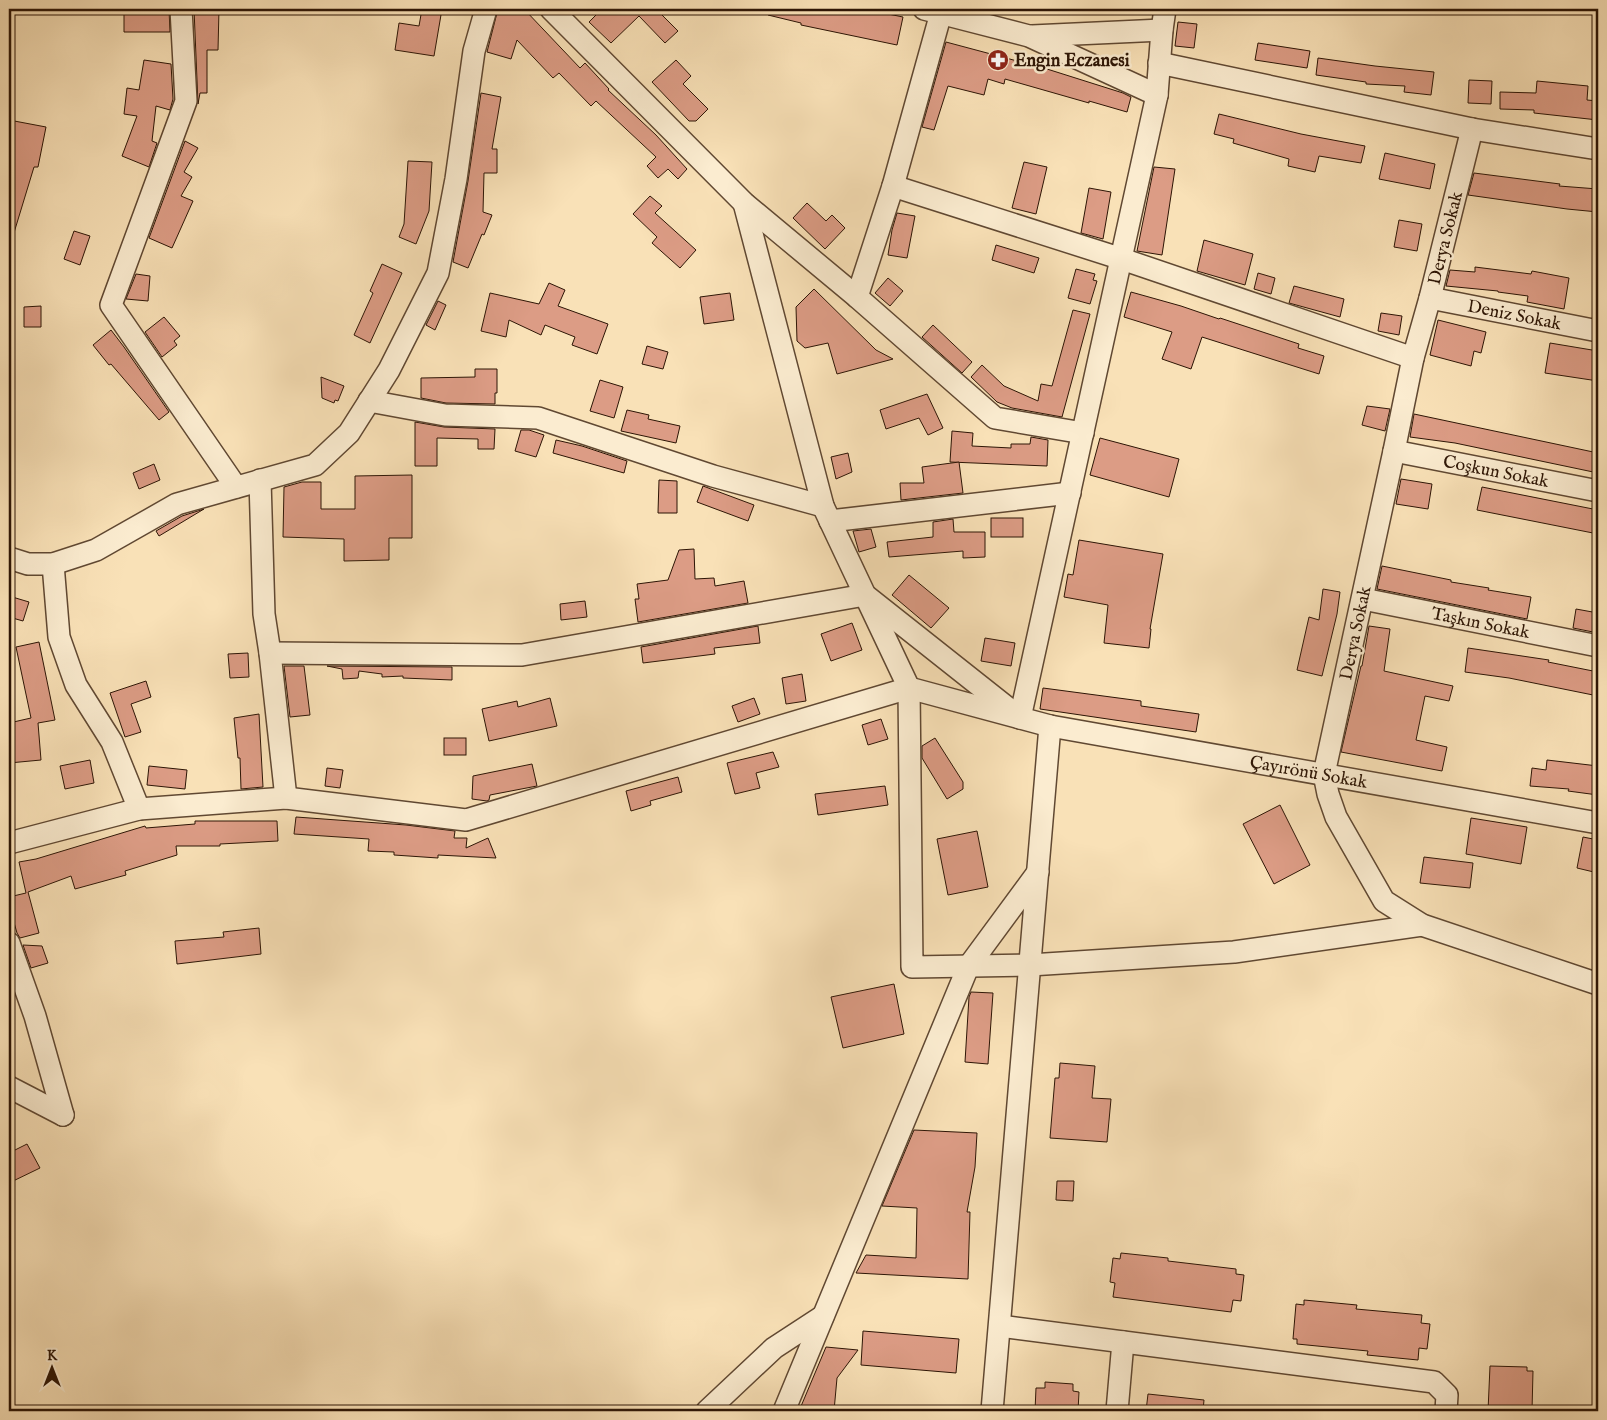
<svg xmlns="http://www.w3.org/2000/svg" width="1607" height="1420" viewBox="0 0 1607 1420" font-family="'IM FELL English',serif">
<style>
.building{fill:#dc9c85;stroke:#2d1505}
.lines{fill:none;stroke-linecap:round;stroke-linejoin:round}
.street-casing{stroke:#604832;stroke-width:24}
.street{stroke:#fbecd0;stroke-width:21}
.labels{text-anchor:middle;stroke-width:5;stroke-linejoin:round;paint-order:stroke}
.poi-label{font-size:18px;font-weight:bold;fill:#2d1505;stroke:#fbecd0;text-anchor:start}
.street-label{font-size:18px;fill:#2d1505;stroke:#fbecd0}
</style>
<rect width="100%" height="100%" fill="#f9e1b7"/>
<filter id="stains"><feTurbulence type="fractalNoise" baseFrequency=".004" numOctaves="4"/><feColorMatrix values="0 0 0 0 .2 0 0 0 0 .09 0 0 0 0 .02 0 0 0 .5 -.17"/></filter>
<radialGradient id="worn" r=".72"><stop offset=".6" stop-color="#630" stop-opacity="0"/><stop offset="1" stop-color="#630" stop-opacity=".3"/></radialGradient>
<g class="building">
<polygon points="124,9 169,9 170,32 124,32"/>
<polygon points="194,9 219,9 218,50 207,50 207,93 200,93 198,104"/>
<polygon points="422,9 442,9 434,56 395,50 399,23 419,26"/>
<polygon points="498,9 524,9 580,68 585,63 609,89 608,90 656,135 687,169 678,179 668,169 658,178 647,166 656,157 596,101 591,106 559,73 553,78 517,40 511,59 487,52"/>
<polygon points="602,9 656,9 678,31 665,43 639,16 611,43 589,22"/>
<polygon points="769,9 864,9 903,17 897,45 801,25 801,23 768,15"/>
<polygon points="1178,22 1197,24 1194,48 1175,46"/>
<polygon points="946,42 1047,69 1123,93 1131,97 1127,112 1089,101 1089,103 1005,79 1004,84 988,79 984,95 948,86 934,130 922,127"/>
<polygon points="1258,43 1310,51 1307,68 1255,60"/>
<polygon points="1318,58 1375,66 1434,72 1431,95 1404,92 1405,86 1366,84 1366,82 1316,75"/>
<polygon points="144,60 171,64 173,99 170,110 156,106 152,141 157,143 149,167 122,156 137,116 124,114 127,88 139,90"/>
<polygon points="676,60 691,76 683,84 708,109 696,121 689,121 652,82"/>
<polygon points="1469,80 1492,81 1491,104 1468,103"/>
<polygon points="1537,81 1588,86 1587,100 1598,101 1598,120 1534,113 1534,110 1500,109 1500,92 1536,93"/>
<polygon points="481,93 501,97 492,149 497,149 497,173 484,173 483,212 492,215 484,235 482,234 468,268 453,262 468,181"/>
<polygon points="1219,114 1301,134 1365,146 1361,163 1319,156 1315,172 1288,166 1289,159 1233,143 1234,139 1214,134"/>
<polygon points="9,120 46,127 38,167 34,167 13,236 9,235"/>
<polygon points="185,141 198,148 184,172 192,177 181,196 193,201 172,248 149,238"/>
<polygon points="1385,153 1435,164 1430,189 1379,179"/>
<polygon points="408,161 432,162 429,211 416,244 399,237 404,224"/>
<polygon points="1024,162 1047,167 1036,214 1012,208"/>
<polygon points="1154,167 1175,169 1162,255 1137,251"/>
<polygon points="1474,173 1560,184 1559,186 1598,189 1598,212 1567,209 1468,195"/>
<polygon points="1089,188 1111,192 1103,239 1081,233"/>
<polygon points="650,196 662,206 655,213 696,250 680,268 652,243 657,237 633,214"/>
<polygon points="807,203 826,221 832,215 845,228 825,249 793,218"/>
<polygon points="897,213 915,216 907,258 888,255 892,230"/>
<polygon points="1399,220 1422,224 1417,251 1394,247"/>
<polygon points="74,231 90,236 80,265 64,259"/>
<polygon points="1204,240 1253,254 1245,285 1197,271"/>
<polygon points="996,245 1039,258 1034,273 992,260"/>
<polygon points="382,264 402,273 370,343 354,335 373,293 370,291"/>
<polygon points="1475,267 1531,274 1532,271 1569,278 1564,309 1527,302 1528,296 1498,292 1498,291 1446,286 1450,270 1475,272"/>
<polygon points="1076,269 1095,274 1093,280 1097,281 1090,304 1068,298"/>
<polygon points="1258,273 1275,278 1271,294 1254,289"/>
<polygon points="136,274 150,276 148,301 126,299"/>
<polygon points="888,278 903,291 890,306 875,293"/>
<polygon points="549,283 565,290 558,306 608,324 597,354 572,345 575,337 545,325 541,335 509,320 506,337 481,331 490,293 539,304"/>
<polygon points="1294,286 1344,299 1340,317 1289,303"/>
<polygon points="814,289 876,350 893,359 837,374 828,343 805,348 797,341 796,307"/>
<polygon points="1131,292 1181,306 1219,319 1220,318 1299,344 1298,348 1324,356 1319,374 1202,337 1191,369 1162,359 1172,332 1124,317"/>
<polygon points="730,293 734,320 704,324 700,297"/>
<polygon points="438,301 446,305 435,330 426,325"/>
<polygon points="41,306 41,327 24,327 24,307"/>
<polygon points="1073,310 1090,314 1062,417 1012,408 997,402 971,377 982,365 1004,386 1038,401 1041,384 1052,386"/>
<polygon points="1381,313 1402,316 1399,335 1378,331"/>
<polygon points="164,317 180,336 174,341 177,345 162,357 145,332"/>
<polygon points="1438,320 1486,332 1481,353 1474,351 1471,366 1430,355"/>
<polygon points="933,325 972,362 962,373 922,337"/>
<polygon points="111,330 124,347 169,412 159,420 111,364 109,365 93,345"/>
<polygon points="1550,343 1598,351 1598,381 1545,373"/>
<polygon points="647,346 668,352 663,369 642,364"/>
<polygon points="475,369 497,369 497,393 495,393 495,404 446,403 421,398 421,378 475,377"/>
<polygon points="321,377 344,386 338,401 335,400 334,403 322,398"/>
<polygon points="600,380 623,387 614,418 590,411"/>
<polygon points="927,394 943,428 928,435 919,418 886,429 880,410"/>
<polygon points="1367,406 1390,409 1385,431 1362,425"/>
<polygon points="627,410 649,415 648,419 680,426 676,443 621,431"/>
<polygon points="1414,414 1598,453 1598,473 1455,443 1410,437"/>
<polygon points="415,422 444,427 495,429 494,449 478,449 478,439 437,438 437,466 415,466"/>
<polygon points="521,430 529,430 544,435 536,457 515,451"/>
<polygon points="952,431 973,433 972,446 1011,448 1011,444 1030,444 1031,437 1048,440 1047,466 950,462"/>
<polygon points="1100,438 1179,459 1169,497 1090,475"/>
<polygon points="556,440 582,446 627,461 624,473 553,453"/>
<polygon points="848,453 852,472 836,479 831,457"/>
<polygon points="959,462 963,493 901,500 900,483 924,483 922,467"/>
<polygon points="154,464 160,480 139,489 133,473"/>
<polygon points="412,475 412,538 389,538 389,560 344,561 344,539 283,537 284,487 302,482 321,482 321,509 355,509 355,476"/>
<polygon points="1401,479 1432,484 1428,509 1396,504"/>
<polygon points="659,480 677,481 677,513 658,513"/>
<polygon points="703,486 754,505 748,521 697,502"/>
<polygon points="1482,487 1598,510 1598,534 1477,510"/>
<polygon points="204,509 159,536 156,531 182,516"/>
<rect x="991" y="518" width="32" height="19"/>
<polygon points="953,519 954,532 985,532 985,557 963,558 963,551 889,557 887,542 933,537 933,522"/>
<polygon points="871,529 876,547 859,552 853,531"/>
<polygon points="1079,540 1163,554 1150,629 1151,629 1149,648 1104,643 1108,605 1064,597 1068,574 1073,575"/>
<polygon points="694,549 695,579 714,578 715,586 744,581 748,603 638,622 635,599 639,599 637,584 668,580 679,550"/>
<polygon points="1382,566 1451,580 1451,582 1489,588 1488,590 1531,597 1527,619 1377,589"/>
<polygon points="909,575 949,608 931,628 892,595"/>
<polygon points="1323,589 1340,592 1337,614 1322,676 1297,670 1309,617 1319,620"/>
<polygon points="9,596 29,602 23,621 9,617"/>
<polygon points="585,601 587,617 561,620 560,604"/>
<polygon points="1576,609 1598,613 1598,633 1573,628"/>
<polygon points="852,623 862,650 831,661 821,634"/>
<polygon points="758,626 760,643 714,648 715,654 643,663 641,647"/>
<polygon points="1369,626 1390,629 1384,671 1453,686 1449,701 1425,696 1416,740 1447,747 1442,771 1341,752 1361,666 1362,666"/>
<polygon points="985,638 1015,643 1011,666 981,661"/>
<polygon points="39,642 55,720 38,723 41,760 9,763 9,723 31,718 16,647"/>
<polygon points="1468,648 1549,660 1548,662 1598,672 1598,696 1509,678 1465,672"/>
<polygon points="248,653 249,677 230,678 228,654"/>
<polygon points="284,666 304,666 310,715 290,717"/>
<polygon points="327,666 452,667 452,680 403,678 403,676 382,677 382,674 359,671 358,678 343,679 342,669"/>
<polygon points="802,674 806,701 786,704 782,678"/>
<polygon points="146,681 151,697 131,704 141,732 125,737 110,693"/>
<polygon points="1043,688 1141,701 1141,706 1199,714 1196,732 1040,709"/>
<polygon points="550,698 557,726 489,741 482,709 517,701 518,707"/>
<polygon points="754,698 760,714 738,722 732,706"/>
<polygon points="259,714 263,787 241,789 240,758 238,758 234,718"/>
<polygon points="881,719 888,739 868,745 862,725"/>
<rect x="444" y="738" width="22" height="17"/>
<polygon points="935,738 963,782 963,789 947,799 922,758 922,746"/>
<polygon points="773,752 779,767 756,773 760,788 735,794 727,763"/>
<polygon points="90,760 94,783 65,789 60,766"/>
<polygon points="1547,760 1598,766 1598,795 1568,791 1569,789 1530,786 1532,768 1546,770"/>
<polygon points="532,764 537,786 490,795 489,800 487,801 472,799 473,776"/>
<polygon points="149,766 187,770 185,789 147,785"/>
<polygon points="327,768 343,770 340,788 325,786"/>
<polygon points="678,777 682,792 650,801 651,805 631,811 626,791"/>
<polygon points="885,786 888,805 818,815 815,794"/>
<polygon points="1280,805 1310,865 1274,884 1243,824"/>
<polygon points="296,817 406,825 455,831 454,838 467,838 466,848 488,838 496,858 438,855 438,858 394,855 394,852 368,851 369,839 294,834"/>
<polygon points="1471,818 1527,827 1521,864 1466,854"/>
<polygon points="195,821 277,821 278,841 220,844 220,846 176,846 177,855 125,871 126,875 75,889 71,876 28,892 39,933 20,938 17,933 9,905 9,897 26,893 19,862 36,859 145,826 146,828 195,824"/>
<polygon points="977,831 988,887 948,895 937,839"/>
<polygon points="1583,837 1598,840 1598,873 1577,868"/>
<polygon points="1424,857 1473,863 1470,888 1420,883"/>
<polygon points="259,928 261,954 177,964 175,941 224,937 223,932"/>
<polygon points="23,945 42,946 48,963 31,968"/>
<polygon points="894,984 904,1034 843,1048 831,997"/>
<polygon points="971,992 993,993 988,1064 965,1062 969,997"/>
<polygon points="1060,1063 1095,1066 1092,1098 1111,1099 1107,1142 1050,1138 1055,1078 1059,1078"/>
<polygon points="914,1130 977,1133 975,1167 967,1212 970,1212 968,1279 856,1273 866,1255 916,1258 917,1208 882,1206"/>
<polygon points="27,1144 40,1168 9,1183 9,1153"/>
<polygon points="1057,1181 1074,1181 1073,1201 1056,1200"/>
<polygon points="1121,1253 1168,1258 1168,1261 1236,1269 1236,1274 1244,1275 1241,1301 1233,1300 1231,1312 1113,1297 1115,1283 1110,1282 1113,1258 1120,1259"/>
<polygon points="1304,1300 1357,1305 1356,1309 1422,1315 1421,1323 1430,1324 1427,1349 1419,1348 1418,1360 1367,1355 1368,1351 1297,1344 1297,1339 1293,1339 1296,1304 1304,1305"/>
<polygon points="863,1331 959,1339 956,1373 861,1365"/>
<polygon points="826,1347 858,1350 837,1378 834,1411 799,1411"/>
<polygon points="1490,1366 1527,1367 1527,1371 1533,1371 1532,1411 1488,1411"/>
<polygon points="1045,1382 1073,1384 1073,1391 1079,1392 1078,1411 1035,1411 1036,1388 1045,1388"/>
<polygon points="1148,1394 1204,1400 1203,1411 1146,1411"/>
</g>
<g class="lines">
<g class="street-casing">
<g id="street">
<polyline points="181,9 186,101 111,305 236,487"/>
<polyline points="551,9 744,203 857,297 995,418 1083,433"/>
<polyline points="924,9 1029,36 1157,95"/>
<polyline points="1032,36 1162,30"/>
<polyline points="1159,63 1472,129 1598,149"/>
<polyline points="1472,129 1430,298 1413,358 1394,451 1324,774 1328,794 1336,817 1384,901 1422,925 1598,984"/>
<polyline points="893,186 1122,259 1413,358"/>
<polyline points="744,203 823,506 865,595 1014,713"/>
<polyline points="857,297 893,186 941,13"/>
<path id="s1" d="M1430,298l168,33"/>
<polyline points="369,401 445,415 538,418 713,476 823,506"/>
<path id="s2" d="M1394,451l204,40"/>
<polyline points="260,480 264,614 270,653 286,798"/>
<polyline points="830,521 1070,493"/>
<polyline points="9,558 28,564 53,564 96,550 177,504 315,465 349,433 389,370 438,273 456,179 474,51 486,9"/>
<polyline points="53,564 59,637 76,685 112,742 139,809"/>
<path id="s3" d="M1363,599l235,47"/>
<polyline points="270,653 522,655 865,595 909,688 912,967 1030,965 1234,952 1422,925"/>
<polyline points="1020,718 1157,95 1162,30 1165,9"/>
<path id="s4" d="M9,843l130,-34 147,-11 180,22 443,-132 141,38 548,97"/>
<polyline points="9,943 35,1016 63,1115"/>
<polyline points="9,1087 63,1115"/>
<polyline points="1000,1326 1434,1382 1447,1395 1446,1411"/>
<polyline points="707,1411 774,1348 823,1316"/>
<polyline points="784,1411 968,967 1038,872"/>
<polyline points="992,1411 1050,726"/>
<polyline points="1117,1411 1123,1342"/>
</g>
</g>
<use href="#street" class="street"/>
</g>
<defs>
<g id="pharmacy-disc" transform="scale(1.125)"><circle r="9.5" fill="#8f2418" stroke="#fbecd0"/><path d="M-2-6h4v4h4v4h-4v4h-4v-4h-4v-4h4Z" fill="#fff"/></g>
</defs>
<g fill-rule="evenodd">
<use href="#pharmacy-disc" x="998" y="60"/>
</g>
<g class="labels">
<g class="poi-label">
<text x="1014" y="66">Engin Eczanesi</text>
</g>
<g class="street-label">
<text transform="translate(1445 238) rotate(-76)" y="6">Derya Sokak</text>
<text dy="6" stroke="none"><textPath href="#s1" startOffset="86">Deniz Sokak</textPath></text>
<text dy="6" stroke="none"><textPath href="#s2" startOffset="104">Coşkun Sokak</textPath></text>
<text dy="6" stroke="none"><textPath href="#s3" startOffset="120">Taşkın Sokak</textPath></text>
<text transform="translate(1355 633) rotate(-78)" y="6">Derya Sokak</text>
<text dy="6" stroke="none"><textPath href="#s4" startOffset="1334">Çayırönü Sokak</textPath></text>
</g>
</g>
<rect width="1607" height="1420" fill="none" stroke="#f9e1b7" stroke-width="30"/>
<rect x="10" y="10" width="1587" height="1400" fill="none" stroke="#2d1505" stroke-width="2.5"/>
<rect x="15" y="15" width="1577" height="1390" fill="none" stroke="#2d1505"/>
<g transform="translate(52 1368)" stroke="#fbecd0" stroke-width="4" paint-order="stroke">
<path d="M0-4L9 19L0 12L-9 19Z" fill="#2d1505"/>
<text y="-8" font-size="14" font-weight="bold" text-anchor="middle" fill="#2d1505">K</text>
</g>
<rect width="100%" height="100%" filter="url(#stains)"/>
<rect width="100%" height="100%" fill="url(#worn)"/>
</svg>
